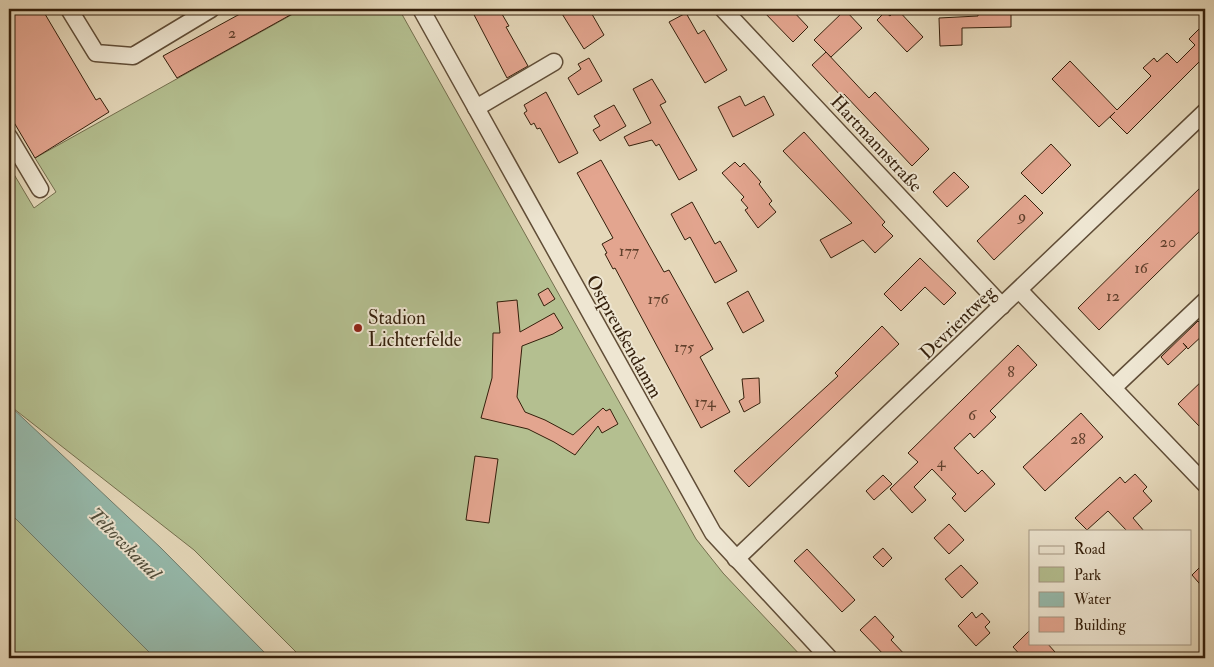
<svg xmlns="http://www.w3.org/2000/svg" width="1214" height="667" viewBox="0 0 1214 667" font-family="'IM FELL Double Pica',serif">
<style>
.green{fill:#b4bf90;stroke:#746f4e}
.water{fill:#96baac;stroke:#6f7c6c}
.building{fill:#e3a58f;stroke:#341f0b}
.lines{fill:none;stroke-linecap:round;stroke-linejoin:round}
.minor-casing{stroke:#604d37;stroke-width:19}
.minor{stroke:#eee6d2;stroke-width:16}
.poi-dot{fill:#8f2418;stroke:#eee6d2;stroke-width:2}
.labels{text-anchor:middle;stroke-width:4;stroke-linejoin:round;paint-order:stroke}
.number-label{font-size:16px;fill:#60402c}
.street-label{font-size:19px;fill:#341f0b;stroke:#eee6d2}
.poi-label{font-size:19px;fill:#341f0b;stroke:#eee6d2;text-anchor:start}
.water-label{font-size:20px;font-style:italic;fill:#514e3b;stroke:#eee6d2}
</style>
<rect width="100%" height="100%" fill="#e5d8ba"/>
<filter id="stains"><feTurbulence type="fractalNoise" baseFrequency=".004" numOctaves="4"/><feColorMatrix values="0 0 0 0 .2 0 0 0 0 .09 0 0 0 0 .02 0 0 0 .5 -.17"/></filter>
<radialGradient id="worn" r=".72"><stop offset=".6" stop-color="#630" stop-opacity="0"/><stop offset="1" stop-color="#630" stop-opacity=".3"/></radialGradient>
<g class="green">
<polygon points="302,9 399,9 696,539 723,573 803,658 302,658 194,550 9,405 9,173 12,171 34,208 56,192 35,158"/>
<polygon points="9,512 155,658 9,658"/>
</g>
<polygon class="water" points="9,405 161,548 270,658 155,658 9,512"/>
<g class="building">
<polygon points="9,9 42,9 96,100 100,98 109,112 35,158 9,114"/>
<polygon points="249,9 301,9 177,78 163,56"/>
<polygon points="471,9 499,9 509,26 506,27 528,66 507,78"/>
<polygon points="559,9 589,9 604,35 584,49"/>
<polygon points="761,9 791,9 808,27 793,42"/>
<polygon points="897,9 923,37 907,52 877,20 885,12 890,16"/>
<polygon points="978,9 1011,9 1011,27 962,28 962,45 940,46 939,18 978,16"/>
<polygon points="845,10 862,28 831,57 814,40"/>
<polygon points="686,13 698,34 704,30 727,70 705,83 669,22"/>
<polygon points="1205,23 1205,56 1127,134 1110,117 1115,112 1099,127 1052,79 1070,61 1117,110 1151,76 1143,68 1154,58 1157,62 1167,53 1177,63 1195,45 1189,39"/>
<polygon points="826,52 869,98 875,92 929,149 912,166 844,94 842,97 812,65"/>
<polygon points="589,58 602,81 578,95 568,78 581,69 578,64"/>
<polygon points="652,79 666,102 660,105 697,170 679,180 659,144 656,146 652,140 629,146 624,137 651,123 633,89"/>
<polygon points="546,92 578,153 559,163 540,128 537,129 534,123 531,125 524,113 527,111 524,105"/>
<polygon points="740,96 745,106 764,96 774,115 733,137 718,107"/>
<polygon points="614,105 626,126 600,141 593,130 600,126 594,116"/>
<polygon points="804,132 885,222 882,225 893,236 875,253 863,240 831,258 820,240 852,223 783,151"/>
<polygon points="1051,144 1071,165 1042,194 1021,173"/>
<polygon points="601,160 664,272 669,270 713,349 700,357 730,412 701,428 615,268 613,269 605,254 607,253 602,244 613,238 577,173"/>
<polygon points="735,162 740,167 744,163 761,182 759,184 772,201 769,204 776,212 758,228 745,210 748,208 741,200 744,197 722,173"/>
<polygon points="954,172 969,187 947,207 933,192"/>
<polygon points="1205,183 1205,226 1099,330 1078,308"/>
<polygon points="1025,195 1043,213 994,260 977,241"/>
<polygon points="692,202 715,244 720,241 737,271 715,283 690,237 685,240 671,214"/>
<polygon points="920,258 956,293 944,305 925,287 901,311 884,294"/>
<polygon points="548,288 555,299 544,306 538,294"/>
<polygon points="748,291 764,321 743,333 727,303"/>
<polygon points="517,300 520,332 554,313 563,328 553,334 522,346 517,397 525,412 545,420 573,435 603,408 606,411 610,409 618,424 602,433 598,426 575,455 554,442 528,429 481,418 492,378 493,333 500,333 497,302"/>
<polygon points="1198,321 1205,328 1205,333 1188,349 1183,343 1187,347 1168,365 1161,357"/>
<polygon points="882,326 899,344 749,487 734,471 838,376 835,373"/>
<polygon points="1018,345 1037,365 990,411 996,417 974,438 970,433 954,448 978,474 982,470 995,484 965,512 952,498 956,494 932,469 914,487 926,500 912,513 890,489 918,462 908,453"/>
<polygon points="759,378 760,403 744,412 739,401 744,398 742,379"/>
<polygon points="1205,378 1205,419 1199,426 1178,404"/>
<polygon points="1081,413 1103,437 1045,491 1023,467"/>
<polygon points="475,456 498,459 489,523 466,520"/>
<polygon points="1135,474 1147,487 1143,491 1152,501 1133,518 1144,531 1127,531 1108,511 1087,530 1075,518 1120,477 1125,483"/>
<polygon points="883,475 892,484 874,500 866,491"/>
<polygon points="949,524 964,540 949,554 934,538"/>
<polygon points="883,548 892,558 883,567 873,557"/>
<polygon points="807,549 855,600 842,612 794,561"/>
<polygon points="1205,562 1205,590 1192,575"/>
<polygon points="961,565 978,583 962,598 945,579"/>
<polygon points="972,612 976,618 982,613 990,622 985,627 990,633 976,646 958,626"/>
<polygon points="875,616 894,637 891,640 908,658 887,658 860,630"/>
<polygon points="1030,630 1030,643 1047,643 1055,652 1048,658 1023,658 1013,647"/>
</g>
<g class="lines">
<g class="minor-casing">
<g id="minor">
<polyline points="69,9 96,53 133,56 211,9"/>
<polyline points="421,9 713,533 829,658"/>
<polyline points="723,9 1002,306"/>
<polyline points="476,108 554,62"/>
<polyline points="9,137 40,189"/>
<polyline points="1019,290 1205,484"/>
<polyline points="1113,388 1205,301"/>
<polyline points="736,559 1205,112"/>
</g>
</g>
<use href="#minor" class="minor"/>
</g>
<circle class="poi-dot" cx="358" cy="328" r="5"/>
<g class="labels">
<g class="number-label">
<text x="232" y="38">2</text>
<text x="1022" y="221">9</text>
<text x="1168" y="247">20</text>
<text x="629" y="256">177</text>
<text x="1141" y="273">16</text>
<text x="1113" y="301">12</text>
<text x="658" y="304">176</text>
<text x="684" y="352">175</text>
<text x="1011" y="377">8</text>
<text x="705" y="407">174</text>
<text x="972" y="420">6</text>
<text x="1078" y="444">28</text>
<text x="941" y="467">4</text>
</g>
<g class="street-label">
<text transform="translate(877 143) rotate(47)" y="7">Hartmannstraße</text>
<text transform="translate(957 322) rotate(-44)" y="7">Devrientweg</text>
<text transform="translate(625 336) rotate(61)" y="7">Ostpreußendamm</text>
</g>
<g class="poi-label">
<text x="368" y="324">Stadion<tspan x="368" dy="22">Lichterfelde</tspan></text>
</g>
<g class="water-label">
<text transform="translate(125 543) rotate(45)" y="7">Teltowkanal</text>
</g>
</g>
<rect width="1214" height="667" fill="none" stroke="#e5d8ba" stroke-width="30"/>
<rect x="10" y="10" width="1194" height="647" fill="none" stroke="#341f0b" stroke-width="2.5"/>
<rect x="15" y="15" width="1184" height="637" fill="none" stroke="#341f0b"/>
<rect x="1029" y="530" width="162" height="115" fill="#eee6d2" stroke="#a49682"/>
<rect x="1039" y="546" width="25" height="8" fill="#eee6d2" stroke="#a49682"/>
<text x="1074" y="554" font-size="15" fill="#341f0b">Road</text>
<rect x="1039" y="567" width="25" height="15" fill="#b4bf90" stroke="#a49682"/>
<text x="1074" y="580" font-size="15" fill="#341f0b">Park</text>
<rect x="1039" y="592" width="25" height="15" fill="#96baac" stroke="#a49682"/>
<text x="1074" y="604" font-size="15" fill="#341f0b">Water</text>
<rect x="1039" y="617" width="25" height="15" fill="#e3a58f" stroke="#a49682"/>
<text x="1074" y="630" font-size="15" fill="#341f0b">Building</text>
<rect width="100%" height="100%" filter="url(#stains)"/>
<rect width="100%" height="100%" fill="url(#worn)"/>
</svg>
